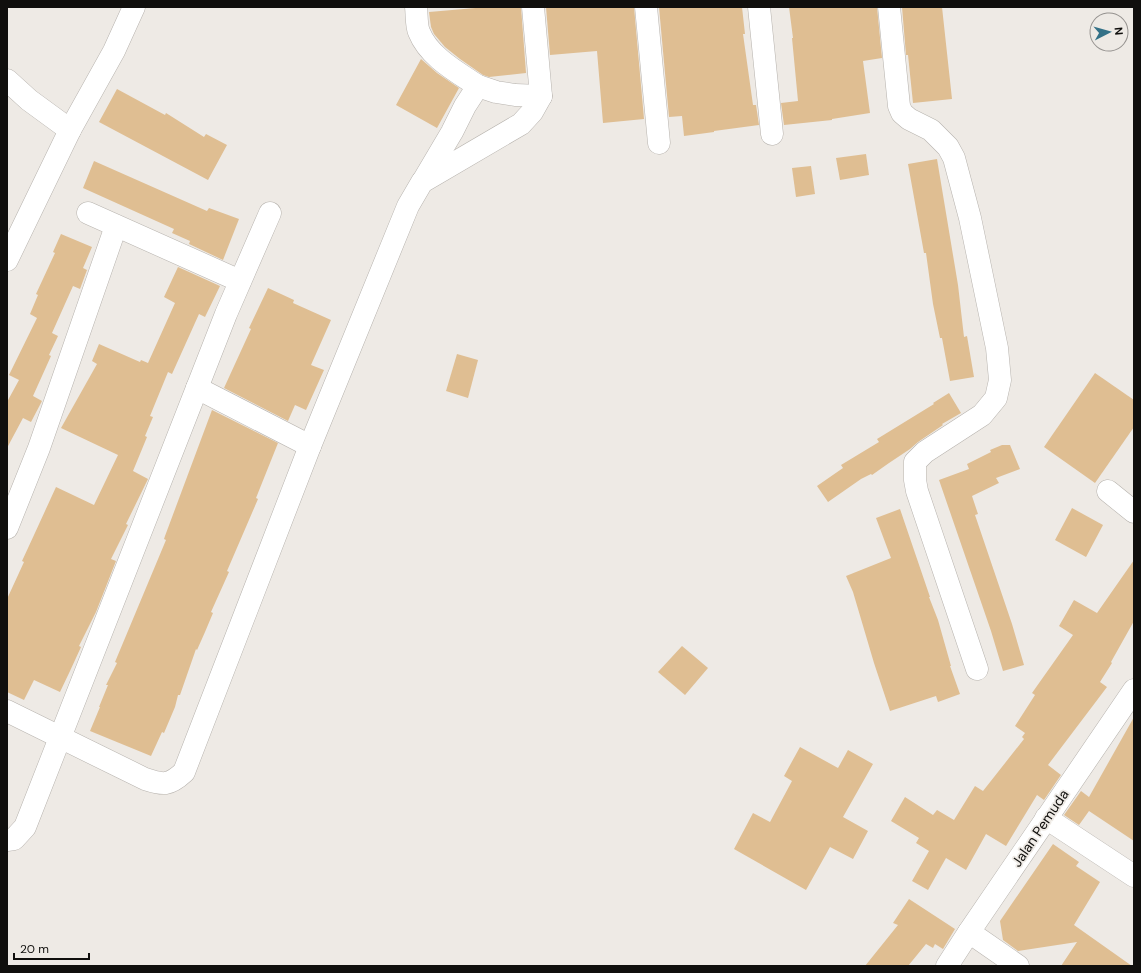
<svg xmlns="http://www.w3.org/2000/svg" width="1141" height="973" viewBox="0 0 1141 973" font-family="'DM Sans',sans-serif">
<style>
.building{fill:#dfbe92}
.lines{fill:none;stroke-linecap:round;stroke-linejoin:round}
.minor-casing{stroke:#b7b3ae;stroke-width:23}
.minor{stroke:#fff;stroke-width:22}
.labels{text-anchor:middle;stroke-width:3.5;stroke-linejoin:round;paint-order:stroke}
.street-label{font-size:14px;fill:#100f0d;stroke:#eeeae5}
</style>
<rect width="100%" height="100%" fill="#eeeae5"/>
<g class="building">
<polygon points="487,7 521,7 526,73 489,77 483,75 460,59 445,47 434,34 431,27 429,12"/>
<polygon points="546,7 634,7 644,119 603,123 597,51 550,55"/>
<polygon points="659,7 742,7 745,34 743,34 753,105 756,105 759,125 714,131 714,132 684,136 682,116 669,117"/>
<polygon points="789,7 877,7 882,58 863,61 870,113 832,119 832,120 784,125 781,103 798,101 792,38 793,38"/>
<polygon points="902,7 942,7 952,99 913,103 908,55 906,55"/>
<polygon points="421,59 437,73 459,88 437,128 396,105"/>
<polygon points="117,89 165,115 166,113 204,137 206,134 227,145 208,180 99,122"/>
<polygon points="866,154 869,175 840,180 836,158"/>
<polygon points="937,159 958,285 964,337 967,336 974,377 950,381 942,338 940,338 933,304 926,253 924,253 908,164"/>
<polygon points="94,161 207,211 209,208 239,219 223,260 189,244 190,241 172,233 174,229 83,188"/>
<polygon points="811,166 815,194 796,197 792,168"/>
<polygon points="61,234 92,247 83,268 87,270 80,289 73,286 52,333 58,336 49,355 51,356 33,396 42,401 31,422 23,418 7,448 7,402 19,380 9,375 37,318 30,314 38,295 36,294 55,253 53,252"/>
<polygon points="178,267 220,286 205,317 199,314 172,374 168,372 150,416 153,417 145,436 147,437 133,471 148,479 126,524 128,525 111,559 116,561 96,612 79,646 81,647 70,671 60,692 34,680 24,700 7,692 7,599 24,562 22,561 34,535 56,487 94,505 118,455 61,428 97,364 92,361 99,344 140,362 141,360 148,363 175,303 164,297"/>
<polygon points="268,288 294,300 293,303 331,320 311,365 324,370 306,410 295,405 288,421 224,388 251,329 249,328"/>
<polygon points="457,354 478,360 468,398 446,391"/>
<polygon points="1095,373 1134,400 1134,427 1095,483 1044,447"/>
<polygon points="949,393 961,413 942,424 943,425 918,442 910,449 889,463 872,475 871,474 861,479 828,502 817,486 843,468 841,465 879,442 877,439 934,404 933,403"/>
<polygon points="212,410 278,443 256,498 258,499 227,571 229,572 211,612 213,613 205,632 197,650 196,649 180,695 178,695 175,707 164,733 162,732 151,756 90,731 100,707 99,707 108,685 106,685 117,663 115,662 166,540 164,539 165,536"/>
<polygon points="1002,445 1010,445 1020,469 996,478 999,483 972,496 978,514 975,515 1012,624 1024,665 1003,671 991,631 939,480 969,469 967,464 991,452 990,450"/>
<polygon points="1072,508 1103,525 1086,557 1055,540"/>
<polygon points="900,509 930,597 929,597 938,620 951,666 950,666 960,694 938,702 936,696 890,711 874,663 853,592 846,576 891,558 876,518"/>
<polygon points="1134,560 1134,621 1111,662 1112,663 1100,682 1107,687 1048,765 1061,775 1044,800 1037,795 1006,846 986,834 966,870 946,858 928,890 912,881 929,851 916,843 919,838 891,821 905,797 933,815 937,810 954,820 975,786 983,791 1024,739 1022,737 1025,733 1015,726 1035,695 1032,693 1073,635 1059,626 1074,600 1097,613"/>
<polygon points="682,646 708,668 685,695 658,672"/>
<polygon points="1134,717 1134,841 1089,811 1079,825 1064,815 1081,791 1089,797"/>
<polygon points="800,747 838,768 848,750 873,764 843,817 868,831 853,859 830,847 806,890 734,849 753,813 770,822 792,781 784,776"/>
<polygon points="1053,844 1079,862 1076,866 1100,882 1074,925 1132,966 1061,966 1077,942 1018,951 1003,940 1000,921"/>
<polygon points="909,899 955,929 943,949 935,944 933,948 926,944 908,966 865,966 898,925 893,923"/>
</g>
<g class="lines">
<g class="minor-casing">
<g id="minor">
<path d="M416,7c1,7 0,18 3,25 10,25 38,40 59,54"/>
<polyline points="646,7 659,143"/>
<polyline points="759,7 772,134"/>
<polyline points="889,7 899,106 902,113 909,119 931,130 948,147 954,158 970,218 997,348 1000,380 996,398 982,415 925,452 915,462 915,480 917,491 977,669"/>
<polyline points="7,80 29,100 70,130"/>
<polyline points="423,181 452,132 465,106 478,86 496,92 515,95 541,96"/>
<polyline points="88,213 240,281"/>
<polyline points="7,260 70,130 114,51 134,7"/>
<polyline points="197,388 310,446"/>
<polyline points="1108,491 1134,512"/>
<polyline points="7,528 39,448 116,226"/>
<path d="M7,711l138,68c18,6 24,7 39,-7l126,-326 98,-240 14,-24 99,-58 11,-12 9,-16 -8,-89"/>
<polyline points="1046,818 1134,876"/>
<polyline points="7,840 14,839 25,827 226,314 270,213"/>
<polyline points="969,932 1018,966"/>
<polyline points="947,966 969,932 1134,690"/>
</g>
</g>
<use href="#minor" class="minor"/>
</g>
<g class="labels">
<g class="street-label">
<text transform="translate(1040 828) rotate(-56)" y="5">Jalan Pemuda</text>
</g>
</g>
<rect width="1141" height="973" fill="none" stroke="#100f0d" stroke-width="16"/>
<g transform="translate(1109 32) rotate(84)"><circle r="19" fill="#eeeae5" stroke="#95928f"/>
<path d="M0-3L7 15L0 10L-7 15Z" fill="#347187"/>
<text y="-6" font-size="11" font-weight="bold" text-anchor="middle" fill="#100f0d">N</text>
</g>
<path d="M14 953v6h75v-6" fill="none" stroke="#100f0d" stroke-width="2"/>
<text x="20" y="953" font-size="12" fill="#100f0d" stroke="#eeeae5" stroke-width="3" paint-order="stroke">20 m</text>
</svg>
